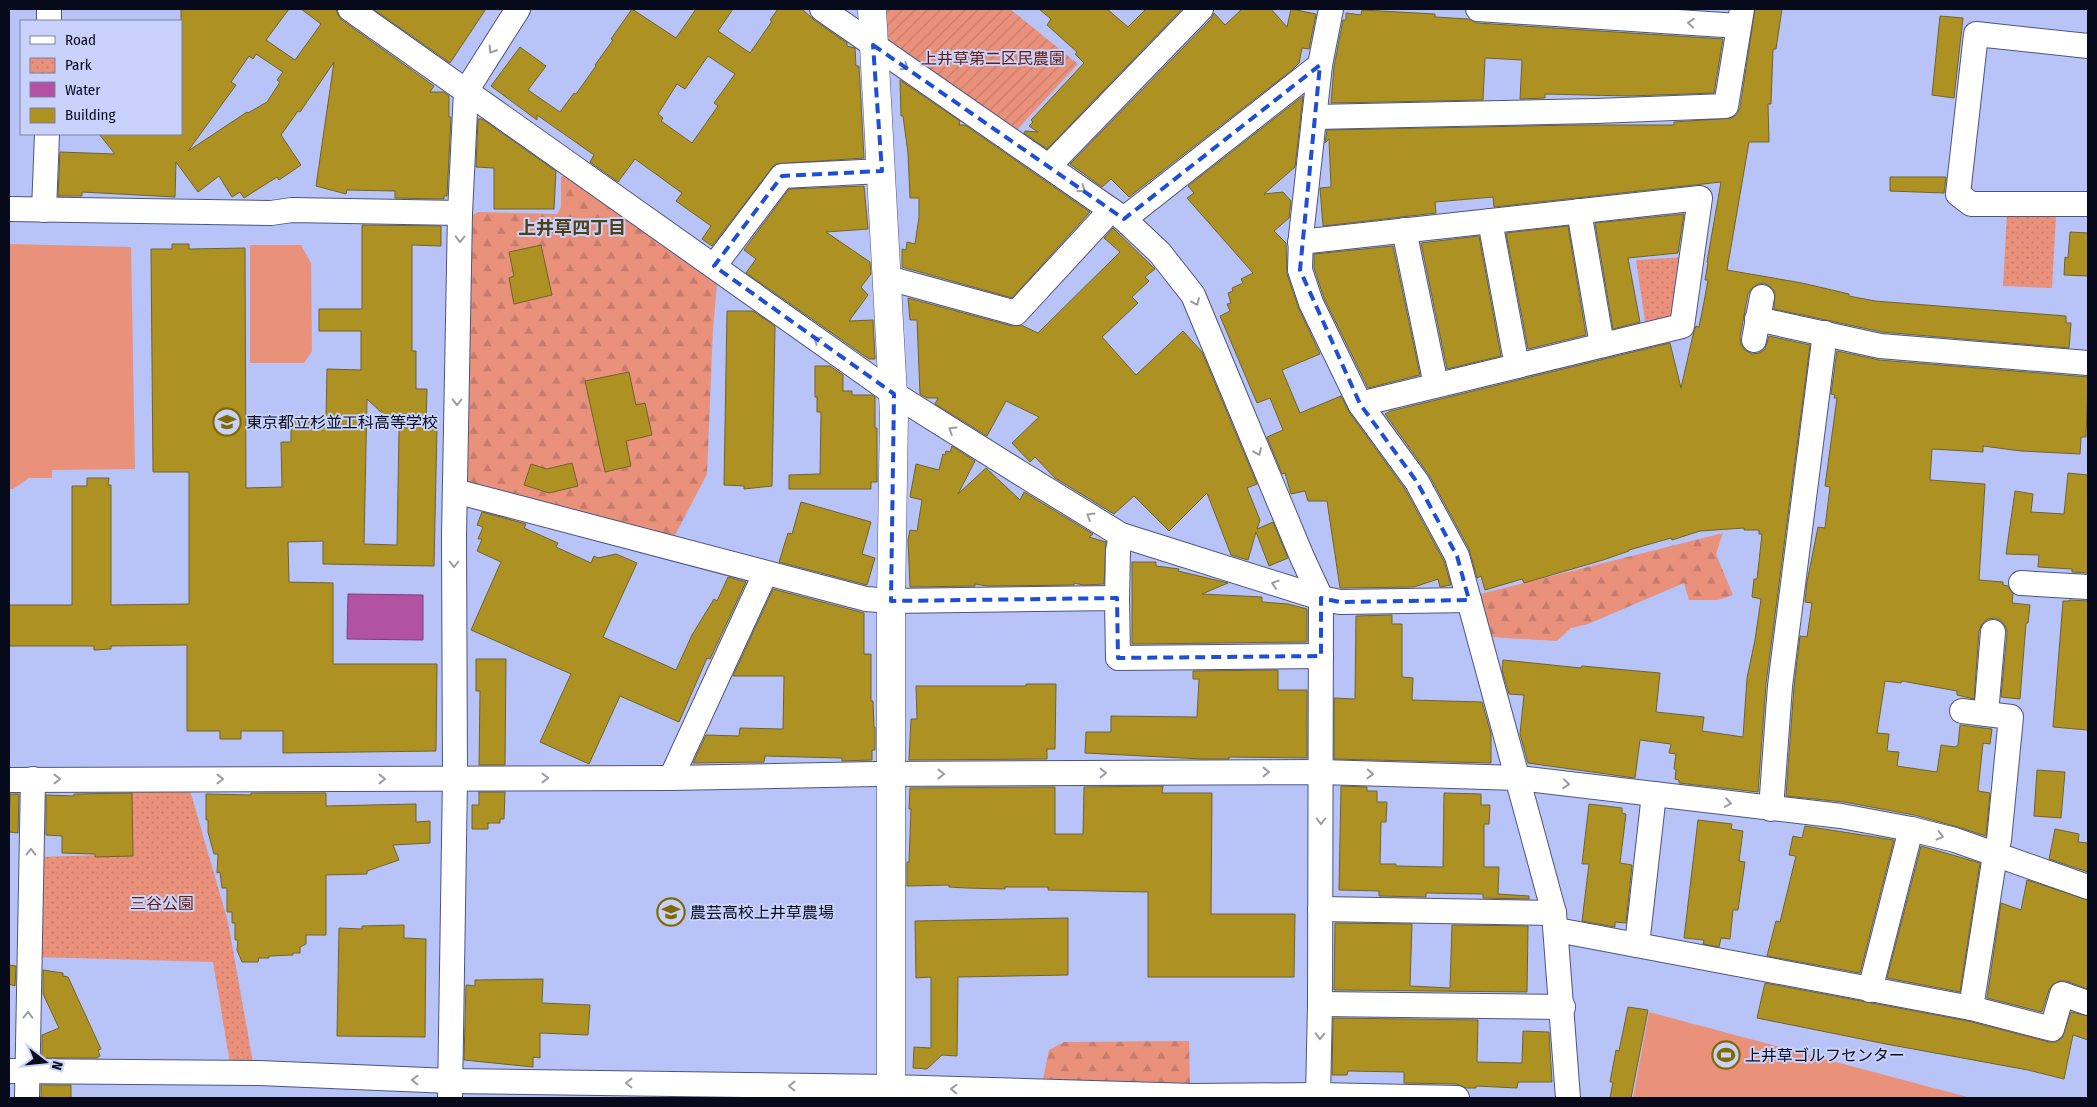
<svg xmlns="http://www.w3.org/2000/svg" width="2097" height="1107" viewBox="0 0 2097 1107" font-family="'Fira Sans Condensed','Noto Sans JP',sans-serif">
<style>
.forest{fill:url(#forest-firs)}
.park{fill:url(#park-dots)}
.garden{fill:url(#garden-furrows)}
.pitch{fill:#ea917c}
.water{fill:#b252a2;stroke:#7f3c7a}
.building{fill:#ad9223;stroke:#70622f;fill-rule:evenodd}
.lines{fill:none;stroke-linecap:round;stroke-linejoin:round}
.minor-casing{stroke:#4c5581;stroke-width:26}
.tertiary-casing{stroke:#4c5581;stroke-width:29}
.minor{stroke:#fff;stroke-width:24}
.tertiary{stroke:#fff;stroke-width:28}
.oneway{stroke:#9c9da4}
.marked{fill:none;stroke:#1d4ed8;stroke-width:4;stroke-dasharray:10 6;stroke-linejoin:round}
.labels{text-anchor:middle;stroke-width:4;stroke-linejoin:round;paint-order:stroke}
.park-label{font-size:16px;fill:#681b09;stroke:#c8d2fb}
.poi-label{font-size:16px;fill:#070a1b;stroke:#c8d2fb;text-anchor:start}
.neighbourhood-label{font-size:18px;font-weight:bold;fill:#4c4118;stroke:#c8d2fb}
</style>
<defs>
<pattern id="forest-firs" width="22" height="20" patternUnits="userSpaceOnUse" patternTransform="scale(1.25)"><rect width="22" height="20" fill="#ea917c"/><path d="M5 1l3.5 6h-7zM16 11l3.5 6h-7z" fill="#c77c6b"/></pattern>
<pattern id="park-dots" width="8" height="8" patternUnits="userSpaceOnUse" patternTransform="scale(1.25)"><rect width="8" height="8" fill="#ea917c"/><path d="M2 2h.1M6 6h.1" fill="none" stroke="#c77c6b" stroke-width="1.8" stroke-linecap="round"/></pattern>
<pattern id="garden-furrows" width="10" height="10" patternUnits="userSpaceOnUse" patternTransform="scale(1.25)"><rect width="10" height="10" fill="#ea917c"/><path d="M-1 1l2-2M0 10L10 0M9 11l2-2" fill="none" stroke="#c77c6b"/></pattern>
</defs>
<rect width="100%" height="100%" fill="#b8c4f7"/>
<g class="forest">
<polygon points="566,174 717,284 713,329 707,474 671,543 645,528 637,529 473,487 464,481 471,216 478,212 557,214 561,207 561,177"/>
<polygon points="1723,533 1716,554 1733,595 1718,600 1689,600 1684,583 1588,624 1571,628 1557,641 1490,637 1480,594"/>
<polygon points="1189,1041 1190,1085 1042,1084 1049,1050 1064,1042"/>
</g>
<g class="park">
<polygon points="2007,212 2056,216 2052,288 2003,286"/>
<polygon points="1686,257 1677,322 1646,328 1636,260"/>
<polygon points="131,789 190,790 228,922 254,1068 231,1069 213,962 37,957 38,857 133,854"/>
</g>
<polygon class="garden" points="885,9 1010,9 1078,64 1014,133 889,44"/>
<g class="pitch">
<polygon points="9,244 131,247 135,469 52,470 52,478 29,478 13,489 9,489"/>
<polygon points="250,245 301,245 311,263 312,351 304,363 250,363"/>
<polygon points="1649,1012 1971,1098 1633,1098"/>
</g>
<polygon class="water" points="348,594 423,595 423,640 347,639"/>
<g class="building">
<path d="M181,9h108l-23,31 29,20 26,-36 -20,-15h35l2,6 4,5 92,66 -4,6h14l5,4v21h2l-4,79h-3v3l-49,-1v-7l-48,-1 -1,4 -30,-8 18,-124 -34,50 -2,-1 -17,24 20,30 -22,15 -2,-3 -33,21 -4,-6 -8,5 -13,-21 -21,16 -22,-30 -1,35 -93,-5v4h-24l2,-44 55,2 -16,-20h82zM256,54l27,18 -6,8 3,2 -13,20 -19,11 -1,-1 -59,39 48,-66 -5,-3 18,-26 4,3z"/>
<polygon points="373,9 486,9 450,63"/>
<path d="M632,9l44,29 20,-29h37l-15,22 32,22 22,-32 -2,-1 8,-11h24l12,11 33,23v3l8,2 1,18h3l5,92 -89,6 -63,82 -10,-7 9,-13 -35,-25 6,-8 -47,-34 -17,23 -28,-20 4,-7 -57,-40v5l-46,-34 29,-39 26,19 -18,24 32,22 14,-19 2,1 20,-28 -1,-1 18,-25 -2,-1zM708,56l27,18 -21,29 4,3 -26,37 -31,-22 2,-3 -5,-4 19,-30 8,5z"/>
<polygon points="1039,9 1107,9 1128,27 1146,9 1182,9 1047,149 1024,133 1025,131 1038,132 1029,126 1033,122 1031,120 1084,63 1075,54 1077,52 1047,25 1051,19"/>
<polygon points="1242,9 1271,9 1287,27 1291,9 1316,14 1309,49 1302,48 1299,63 1292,70 1129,197 1111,179 1102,187 1070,164 1211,19 1214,13 1225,25"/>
<polygon points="1755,9 1782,9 1776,49 1773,49 1771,104 1768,104 1769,142 1749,142 1727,270 1802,283 1849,294 1849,296 1875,301 2066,316 2066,323 2071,323 2069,348 1882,332 1774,309 1775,293 1771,287 1764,283 1758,284 1752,288 1748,294 1740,337 1741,344 1745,350 1752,354 1759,353 1765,349 1769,336 1810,345 1766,684 1758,792 1679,783 1679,780 1675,779 1676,770 1674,769 1676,754 1669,753 1671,744 1640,740 1635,778 1528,763 1520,734 1524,695 1509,694 1502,670 1503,660 1581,668 1582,666 1660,673 1656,712 1704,717 1702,731 1743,737 1747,678 1755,640 1761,599 1752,597 1754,579 1757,579 1762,534 1759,534 1759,530 1744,530 1744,528 1700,531 1672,540 1671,538 1629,550 1629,551 1603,560 1524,583 1522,579 1485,590 1481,576 1477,578 1469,549 1429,475 1385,414 1391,411 1670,343 1681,388 1693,335 1696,326 1699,327 1704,302 1708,280 1705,280 1708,263 1707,262 1721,182 1494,207 1493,197 1435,202 1436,213 1323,226 1320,188 1331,187 1329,139 1325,143 1327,130 1577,125 1674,125 1674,122 1732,118 1737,114 1740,108"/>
<polygon points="1362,10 1435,14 1435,17 1469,19 1477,23 1723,39 1714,93 1629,96 1545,94 1545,98 1520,99 1522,60 1485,58 1483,100 1331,103 1334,67 1343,20 1346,20 1346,13 1361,15"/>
<polygon points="1940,16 1963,18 1954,98 1932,95"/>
<polygon points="900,80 960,121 959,125 965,125 1090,212 1012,298 902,267 902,249 906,250 907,242 915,244 919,217 919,198 910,198 908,153 903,116 901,116"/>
<polygon points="1303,96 1295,167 1264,194 1283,192 1291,201 1289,218 1274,231 1286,243 1287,274 1299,309 1320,354 1282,370 1300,413 1341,396 1349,412 1405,489 1444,561 1451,585 1440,587 1438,579 1414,587 1340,588 1327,501 1308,501 1305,491 1291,494 1285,473 1282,474 1267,437 1283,430 1270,398 1257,403 1220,316 1230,311 1227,304 1231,303 1228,293 1233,291 1232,288 1243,283 1241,279 1253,273 1187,198 1194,193 1188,186"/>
<polygon points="478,119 482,119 556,171 554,209 494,209 494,168 476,167"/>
<polygon points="1890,177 1946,177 1944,193 1890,191"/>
<polygon points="864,186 868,229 826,232 870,262 871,274 861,287 868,295 849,321 873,320 875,359 869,359 746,273 756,259 744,250 789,189"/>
<polygon points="1684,214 1678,253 1628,258 1640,322 1613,329 1595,223"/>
<path d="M362,225l79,1v20l-29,-1v106h4v38h11l-1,38h11l-3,139 -111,-2v-23l-35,1 1,40 44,1v81h104l-1,87 -153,2v-22h-42v8h-21v-8h-33v-86l-76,1v3l-17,1v-4h-85v-41h63v-119h15v-8h22l-1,7h3v120l78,-1v-132h-36l-2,-223h21v-5h17v5l56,-1 1,240 36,-1 -1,-45h10v-24h35l1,-49 34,1v-39h-42v-22h43zM367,399l32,30 -2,116 -33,-1z"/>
<polygon points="1568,226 1586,335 1528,349 1506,233"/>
<polygon points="1113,228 1155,269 1145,277 1149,281 1132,297 1138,303 1102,337 1136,375 1183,331 1202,352 1257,484 1247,488 1260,520 1257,529 1273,522 1288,558 1269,566 1256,532 1248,560 1231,555 1207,493 1169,531 1134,496 1114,514 1055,478 1035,457 1030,462 1012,443 1039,417 1006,401 987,436 935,404 938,398 927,398 920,394 917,320 910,320 908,298 1012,326 1021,325 1038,333 1120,252 1104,238"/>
<polygon points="2070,232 2088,233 2088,276 2064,275 2065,257 2068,258"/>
<polygon points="1479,236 1501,356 1447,369 1421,243"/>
<polygon points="541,245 552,295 514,304 509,278 514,276 509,252"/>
<polygon points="1393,246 1420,375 1368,388 1324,298 1314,268 1314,254"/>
<polygon points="727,311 753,311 775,326 772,486 744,489 744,486 724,485"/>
<polygon points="1837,351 1879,360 2088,377 2086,437 2081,437 2080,454 2021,451 1983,446 1983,452 1932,449 1930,480 1985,484 1979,580 2003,582 2003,585 2008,586 2013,594 2012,603 2030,605 2028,623 2026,623 2020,699 2001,697 2007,633 2006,627 2001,621 1995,618 1988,619 1982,624 1979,631 1974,699 1957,695 1957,691 1902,681 1901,683 1885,681 1877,733 1889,734 1887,751 1899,752 1897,766 1937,772 1941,745 1955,747 1958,745 1960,725 1992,729 1990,744 1983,743 1978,791 1990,793 1986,836 1958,827 1914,815 1844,802 1786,796 1794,687 1800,636 1807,637 1812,603 1805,602 1807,582 1818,527 1825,528 1830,487 1825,486 1837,398 1834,398 1835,395 1831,394"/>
<polygon points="815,366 830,366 843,375 843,391 852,391 852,395 872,395 875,397 875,428 877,428 877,482 871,482 871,489 789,489 789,475 820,474 821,412 817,412 817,397 815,397"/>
<polygon points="629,372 636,405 645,403 652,435 626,441 631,466 605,472 585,381"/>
<polygon points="952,446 975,461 958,494 986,468 1020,500 1024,492 1093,534 1089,537 1106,542 1104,584 1083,585 1074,583 1074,585 987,586 975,584 975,586 910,587 908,540 910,530 917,531 922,500 910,497 916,464 939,470 943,454 945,455 946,451 950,452"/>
<polygon points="572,463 578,486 549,493 524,485 531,464 547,469"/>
<polygon points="2068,473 2088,475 2088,573 2072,572 2072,569 2038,567 2039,555 2006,554 2015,491 2033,494 2031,512 2064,514"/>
<polygon points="801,502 871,522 862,554 875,558 867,585 779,562 788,533 792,534"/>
<polygon points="482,512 526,524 524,528 558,543 556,547 591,563 594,556 598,558 616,554 637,563 603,637 676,670 692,635 714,599 717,601 728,577 746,582 710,659 707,658 679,722 620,696 589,764 540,742 571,674 471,630 501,562 477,551 482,539 478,539 483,527 477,525"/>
<polygon points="1132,562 1156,562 1156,566 1179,569 1178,571 1228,583 1202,594 1262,597 1262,602 1288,604 1307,609 1307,642 1132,644"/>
<polygon points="773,589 864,613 864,654 871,654 871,701 873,701 874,727 875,727 875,750 872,750 872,760 842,761 842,758 765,756 764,762 693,763 706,735 739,736 740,728 783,729 784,676 733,676"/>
<polygon points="2069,600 2088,601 2088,730 2053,727 2063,601 2069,601"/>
<polygon points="1392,615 1392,624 1402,624 1402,677 1413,678 1412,700 1482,702 1491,734 1491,763 1334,759 1334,698 1355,699 1356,616"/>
<polygon points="476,659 506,659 505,765 479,765 480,691 476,691"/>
<polygon points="1278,670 1278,690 1307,690 1307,758 1229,757 1229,759 1202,759 1085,753 1086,732 1111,732 1111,716 1197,717 1199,679 1193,679 1193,671"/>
<polygon points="1026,684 1056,684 1055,749 1047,749 1047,759 909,760 911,719 917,719 916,686 1026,686"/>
<polygon points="2037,770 2065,772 2061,818 2034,816"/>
<polygon points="1163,786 1162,793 1212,793 1211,914 1295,914 1294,977 1148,977 1148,892 1048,890 1048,887 1005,887 1005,889 966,888 949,887 949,885 907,886 907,862 909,862 911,809 909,809 910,788 1055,787 1055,834 1083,834 1084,787"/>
<polygon points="1341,786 1367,787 1367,791 1377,791 1377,802 1387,802 1386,822 1381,822 1380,864 1396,864 1396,866 1443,867 1444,793 1481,794 1481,805 1490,805 1489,824 1484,824 1484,867 1499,867 1498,894 1529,896 1529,899 1483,898 1483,894 1426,893 1426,897 1379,896 1379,891 1339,890"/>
<polygon points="479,792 505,792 504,819 500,819 500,823 488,823 488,829 472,829 472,805 479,805"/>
<polygon points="132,793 133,856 95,857 95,854 62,853 62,836 46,835 46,795 74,796 74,794"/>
<polygon points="251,793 326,793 326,806 416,804 416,822 430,821 430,843 393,845 399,860 367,871 367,874 326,875 326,935 306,935 306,944 300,947 300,953 293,953 293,955 269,956 269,958 259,958 258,962 242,962 237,950 238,940 235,940 235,923 232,923 232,912 227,912 227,888 222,888 220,872 217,873 218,854 214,854 208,832 208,820 206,820 206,794 251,795"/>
<polygon points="10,794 19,794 18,833 9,832"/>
<polygon points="1589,804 1622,808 1622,813 1626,814 1620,863 1632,865 1626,923 1615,922 1615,927 1582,921 1589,864 1582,864"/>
<polygon points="1698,820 1732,824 1731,829 1743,831 1739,861 1745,862 1738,910 1733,910 1730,939 1721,938 1719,947 1703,944 1704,940 1684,938"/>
<polygon points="1805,826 1894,840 1860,973 1767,956 1776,921 1780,922 1796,856 1789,855 1793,836 1802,838"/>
<polygon points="2055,829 2079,834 2078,842 2088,843 2088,872 2049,859"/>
<polygon points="1921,846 1980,863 1960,992 1887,978"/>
<polygon points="2027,880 2088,900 2088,989 2066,981 2060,981 2053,984 2049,990 2042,1012 1987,998 2001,903 2021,910"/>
<polygon points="1068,918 1068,975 958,977 957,1056 942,1055 927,1069 913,1068 914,1047 931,1048 931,977 916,978 915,921"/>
<polygon points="1335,923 1412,924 1410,986 1450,988 1452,925 1528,926 1527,992 1334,990"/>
<polygon points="404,925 404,938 426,939 425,1037 337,1036 339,928 362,929 362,926"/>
<polygon points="9,965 16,966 15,986 9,984"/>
<polygon points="43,970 63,973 63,976 68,977 101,1049 98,1050 100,1056 97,1058 42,1058 42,1035 59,1028 43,994"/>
<polygon points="543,979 542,1003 590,1005 588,1035 540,1033 540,1058 533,1057 533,1067 464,1060 466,985 475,986 475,980"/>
<polygon points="1765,983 1968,1021 2049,1042 2056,1042 2062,1038 2071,1012 2088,1016 2088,1040 2073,1035 2064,1079 2028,1070 1886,1044 1757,1018"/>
<polygon points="1628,1007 1648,1010 1631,1098 1610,1098 1613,1082 1610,1082 1616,1050 1619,1051"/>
<polygon points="1333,1018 1478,1020 1477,1062 1522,1063 1523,1031 1549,1032 1552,1082 1518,1082 1517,1088 1476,1086 1476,1088 1466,1088 1457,1084 1404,1083 1404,1072 1348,1071 1347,1075 1332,1075"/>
<rect x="41" y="1085" width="30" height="13"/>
</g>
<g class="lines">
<g class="minor-casing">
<g id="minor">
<polyline points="350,9 894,394 1025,476 1121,535 1321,598 1340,602 1469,600"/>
<polyline points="822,9 1124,219 1160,253 1193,295 1302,557 1321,598 1320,1004 1318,1098"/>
<polyline points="1331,9 1320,65 1301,236 1300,270 1311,303 1360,404 1417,482 1457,556 1554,913 1568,1098"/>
<polyline points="1478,9 1739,26"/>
<polyline points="49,21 49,9"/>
<polyline points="2088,46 1976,34 1958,194 1971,204 2088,204"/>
<polyline points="1314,117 1596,111 1726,106 1742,9"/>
<polyline points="1049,166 1201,9"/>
<polyline points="9,209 271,213 292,210 460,213"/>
<polyline points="44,210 47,134"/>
<polyline points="1579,211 1602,345"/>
<polyline points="1124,219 1320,65"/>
<polyline points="1490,221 1517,366"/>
<polyline points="1404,230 1436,385"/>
<polyline points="1300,242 1700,198 1682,326 1360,404"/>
<polyline points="714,266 782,176 882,171"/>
<polyline points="888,278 1016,313 1111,210"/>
<polyline points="1757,319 1880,346 2088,363"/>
<polyline points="1754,340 1762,297"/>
<polyline points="455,491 866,599 891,601 1117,598 1118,658 1321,656"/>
<polyline points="2021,583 2088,587"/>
<polyline points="1117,598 1118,551 1121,535"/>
<polyline points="1962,711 2011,717 1999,840 1995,855 1971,1008"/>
<polyline points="1986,714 1993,632"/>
<polyline points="671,778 765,574"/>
<polyline points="9,780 671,778 876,774 1321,772 1518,778 1841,816 1911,829 1955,840 2088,887"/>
<polyline points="1771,809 1780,686 1825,333"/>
<polyline points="1320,909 1554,913"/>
<polyline points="1557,930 1971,1008 2052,1029 2062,994 2088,1003"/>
<polyline points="1637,945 1654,794"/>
<polyline points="1870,990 1911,829"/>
<polyline points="1320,1004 1563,1007"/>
<polyline points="9,1071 259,1073 450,1081 890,1087 1194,1096 1318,1095 1457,1098"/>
<polyline points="27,1098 33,779"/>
<polyline points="450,1098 455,778 454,536 460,213 466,91 518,9"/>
</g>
</g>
<g class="tertiary-casing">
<polyline id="tertiary" points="872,9 894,414 891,601 891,1098"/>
</g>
<use href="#minor" class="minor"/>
<use href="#tertiary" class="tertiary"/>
</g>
<defs><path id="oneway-chevron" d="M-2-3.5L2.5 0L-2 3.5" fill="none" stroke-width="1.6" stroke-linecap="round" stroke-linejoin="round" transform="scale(1.25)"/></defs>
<g class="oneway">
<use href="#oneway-chevron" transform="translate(1691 23) rotate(-176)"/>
<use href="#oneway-chevron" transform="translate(492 50) rotate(123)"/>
<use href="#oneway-chevron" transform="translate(905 67) rotate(35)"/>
<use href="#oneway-chevron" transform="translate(1082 189) rotate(35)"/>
<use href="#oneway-chevron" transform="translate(460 239) rotate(91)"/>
<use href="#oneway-chevron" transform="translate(1196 302) rotate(66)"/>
<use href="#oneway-chevron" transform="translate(817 340) rotate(-145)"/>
<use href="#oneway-chevron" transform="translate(457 402) rotate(91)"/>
<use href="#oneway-chevron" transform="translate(952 430) rotate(-148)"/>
<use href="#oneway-chevron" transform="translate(1258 452) rotate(67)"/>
<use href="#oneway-chevron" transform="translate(1090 516) rotate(-149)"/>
<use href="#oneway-chevron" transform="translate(454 564) rotate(90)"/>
<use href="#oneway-chevron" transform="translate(1275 584) rotate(-162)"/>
<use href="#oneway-chevron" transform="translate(1266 772)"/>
<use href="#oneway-chevron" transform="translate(1103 773)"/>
<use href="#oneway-chevron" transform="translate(941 774)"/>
<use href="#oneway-chevron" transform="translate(1370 774) rotate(2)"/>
<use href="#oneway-chevron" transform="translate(545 778)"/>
<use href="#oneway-chevron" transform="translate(57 779)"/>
<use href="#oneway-chevron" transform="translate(220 779)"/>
<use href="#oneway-chevron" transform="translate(382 779)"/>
<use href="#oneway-chevron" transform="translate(1566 784) rotate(6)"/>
<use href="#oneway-chevron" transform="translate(1728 803) rotate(8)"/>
<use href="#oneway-chevron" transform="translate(1321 821) rotate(90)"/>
<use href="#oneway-chevron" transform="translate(1940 836) rotate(14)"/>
<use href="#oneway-chevron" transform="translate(31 852) rotate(-88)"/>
<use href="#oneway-chevron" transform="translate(28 1015) rotate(-89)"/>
<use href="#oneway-chevron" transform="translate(1320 1036) rotate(91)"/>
<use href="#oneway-chevron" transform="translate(415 1080) rotate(-178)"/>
<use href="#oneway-chevron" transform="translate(629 1083) rotate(-179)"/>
<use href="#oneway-chevron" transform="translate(792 1086) rotate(-179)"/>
<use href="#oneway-chevron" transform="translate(954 1089) rotate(-178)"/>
</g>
<path class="marked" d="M873,45l251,174 196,-154 -20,205 60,134 57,78 40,74 12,44 -129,2 -19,-4v58l-203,2 -1,-60 -226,3 3,-207 -180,-128 68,-90 100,-5z"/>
<defs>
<g id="school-ring" transform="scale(1.4375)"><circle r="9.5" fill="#c8d2fb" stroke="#7f6900" stroke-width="1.5"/><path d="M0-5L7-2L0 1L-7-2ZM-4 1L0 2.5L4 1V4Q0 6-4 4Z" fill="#7f6900"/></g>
<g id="stadium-ring" transform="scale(1.4375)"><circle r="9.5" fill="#c8d2fb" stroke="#7f6900" stroke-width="1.5"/><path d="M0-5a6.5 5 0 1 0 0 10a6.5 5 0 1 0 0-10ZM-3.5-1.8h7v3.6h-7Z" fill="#7f6900"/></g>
</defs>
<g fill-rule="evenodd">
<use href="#school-ring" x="227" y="422"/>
<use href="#school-ring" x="671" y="912"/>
<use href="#stadium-ring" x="1726" y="1055"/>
</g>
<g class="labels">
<g class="park-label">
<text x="993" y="64">上井草第二区民農園</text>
<text x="162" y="909">三谷公園</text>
</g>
<g class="poi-label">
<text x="246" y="428">東京都立杉並工科高等学校</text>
<text x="690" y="918">農芸高校上井草農場</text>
<text x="1745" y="1061">上井草ゴルフセンター</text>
</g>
<g class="neighbourhood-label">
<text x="572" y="234">上井草四丁目</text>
</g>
</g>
<rect width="2097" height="1107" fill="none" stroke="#070a1b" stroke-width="20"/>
<rect x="20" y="20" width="162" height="115" fill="#c8d2fb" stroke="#7b82a1"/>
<rect x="30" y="36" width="25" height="8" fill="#ffffff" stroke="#7b82a1"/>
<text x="65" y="45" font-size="15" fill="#070a1b">Road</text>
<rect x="30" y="58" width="25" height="15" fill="url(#park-dots)" stroke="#7b82a1"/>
<text x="65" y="70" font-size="15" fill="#070a1b">Park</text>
<rect x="30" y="82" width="25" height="15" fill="#b252a2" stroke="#7b82a1"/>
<text x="65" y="95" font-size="15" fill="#070a1b">Water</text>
<rect x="30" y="108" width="25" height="15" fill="#ad9223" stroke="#7b82a1"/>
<text x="65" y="120" font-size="15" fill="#070a1b">Building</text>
<g transform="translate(45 1062) rotate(106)" stroke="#c8d2fb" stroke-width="4" paint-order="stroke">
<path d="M0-4L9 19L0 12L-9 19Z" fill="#070a1b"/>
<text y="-8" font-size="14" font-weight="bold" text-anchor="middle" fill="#070a1b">N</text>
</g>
</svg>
